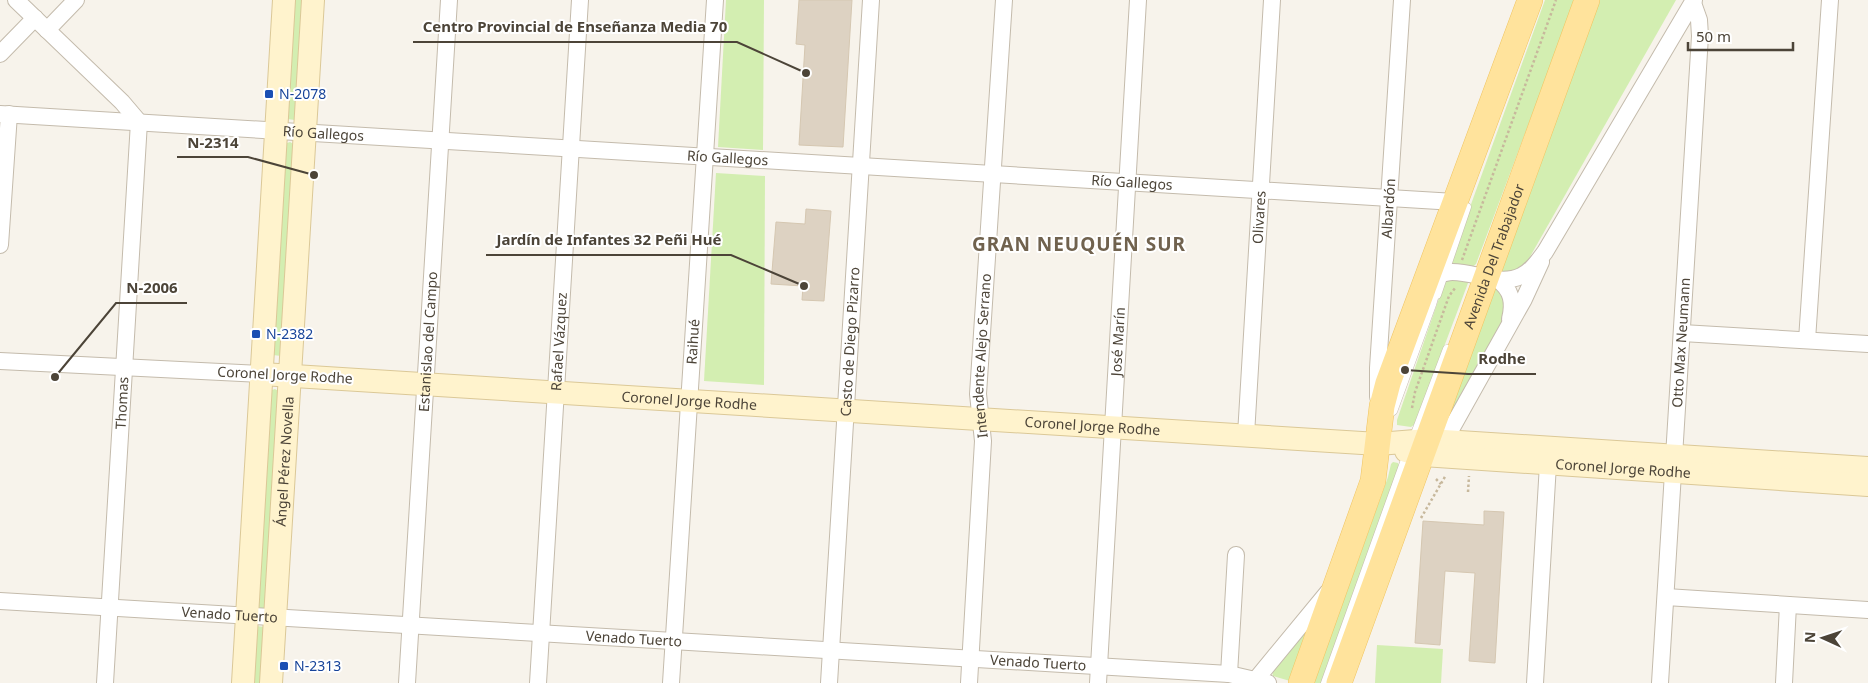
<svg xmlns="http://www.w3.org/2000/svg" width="1868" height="683" font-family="'Noto Sans',sans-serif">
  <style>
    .green { fill: #d3eeb1 }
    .building { fill: #ddd2c2; stroke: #d5c7b1 }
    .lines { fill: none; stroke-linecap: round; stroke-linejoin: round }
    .service-casing { stroke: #c4bbac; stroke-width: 9 }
    .pedestrian-casing { stroke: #c4bbac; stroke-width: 12 }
    .minor-casing { stroke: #c4bbac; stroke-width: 18 }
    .secondary-casing { stroke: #dbc897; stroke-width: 24 }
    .primary-casing { stroke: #f0c460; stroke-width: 26 }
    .path { stroke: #c7b89c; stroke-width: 2.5; stroke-dasharray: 2.5 2.5; stroke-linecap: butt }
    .service { stroke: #fff; stroke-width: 8 }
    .pedestrian { stroke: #fff; stroke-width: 11 }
    .minor { stroke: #fff; stroke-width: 16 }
    .secondary { stroke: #fff3cd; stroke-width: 22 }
    .primary { stroke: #ffe39c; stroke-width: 25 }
    .transit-dot { fill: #1a4fb4; stroke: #fff; stroke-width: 2 }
    .labels { text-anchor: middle; stroke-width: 4; stroke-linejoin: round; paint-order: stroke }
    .transit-label { font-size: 14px; fill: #164399; stroke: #fff; text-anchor: start }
    .street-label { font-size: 14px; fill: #4c4438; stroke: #fff }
    .district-label { font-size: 19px; font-weight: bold; letter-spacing: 1px; fill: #70624e; stroke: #fff }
    .leader { fill: none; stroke: #4c4438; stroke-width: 2 }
    .callout-dot { fill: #4c4438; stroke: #fff; stroke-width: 2 }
    .callout-label { font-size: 15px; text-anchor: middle; font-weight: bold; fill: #4c4438; stroke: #fff; stroke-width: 4; stroke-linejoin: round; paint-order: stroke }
  </style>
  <rect width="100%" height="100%" fill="#f7f3eb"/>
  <g class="green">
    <path d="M289,0H307L295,120L287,119Z"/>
    <path d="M726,0H764L763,150L718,147Z"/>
    <path d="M1545,0H1575L1476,264L1471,268L1453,265L1451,262L1453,254Z"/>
    <path d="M1594,0H1676L1527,262L1524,266L1507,276L1494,268Z"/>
    <path d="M290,142L295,145L281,356L273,355L284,144Z"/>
    <path d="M716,173L765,176L764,385L704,381Z"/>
    <path d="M1446,278L1468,280V283L1415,424L1411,427L1397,425V420Z"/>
    <path d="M1491,285L1504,291V317L1451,417L1443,411Z"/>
    <path d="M275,389L280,392L268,608L260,610L253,602L272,390Z"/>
    <path d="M1393,462L1398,463L1399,468L1322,683H1314L1388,477L1391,464Z"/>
    <path d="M1319,615L1290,681L1273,676L1272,671Z"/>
    <path d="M256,626L265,627L266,683H248Z"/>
    <path d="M1377,645L1443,649L1441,683H1375Z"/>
  </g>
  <g class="building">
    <path d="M799,0H852L843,147L799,145L805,45L796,44Z"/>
    <path d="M806,209L831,211L824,301L802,300L803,286L771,284L776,222L805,224Z"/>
    <path d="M1484,511L1504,512L1495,663L1469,661L1475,573L1445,571L1440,645L1415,643L1423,521L1484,525Z"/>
  </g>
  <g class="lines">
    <g class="service-casing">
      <g id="service">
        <path d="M1437,295L1467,207"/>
        <path d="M1413,439L1447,349"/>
        <path d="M1325,683L1407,454"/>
      </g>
    </g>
    <g class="pedestrian-casing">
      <path id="pedestrian" d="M1434,281V293L1431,303L1392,410L1389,412L1387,408Z"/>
    </g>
    <g class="minor-casing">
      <g id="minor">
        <path d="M16,0L122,102L139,122L105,683"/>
        <path d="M47,30L76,0"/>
        <path d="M0,54L35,18"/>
        <path id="s1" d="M0,114L1455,202"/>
        <path d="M0,245L9,114"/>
        <path d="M1498,280C1512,290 1514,303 1510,319"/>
        <path d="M1425,286C1450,253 1490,291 1521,276C1532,271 1538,261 1545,252L1694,0"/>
        <path d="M1682,333L1868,344"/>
        <path d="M1807,340L1830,0"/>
        <path d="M0,361L262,374"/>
        <path id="s2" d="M1378,397V368L1402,0"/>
        <path id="s3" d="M1246,435L1272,0"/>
        <path d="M1440,449L1524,299L1541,262"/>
        <path d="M1666,597L1868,610"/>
        <path id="s4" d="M0,601L1229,674L1268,683"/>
        <path d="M1229,674L1236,555"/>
        <path id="s5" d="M407,683L449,0"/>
        <path id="s6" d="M538,683L580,0"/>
        <path id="s7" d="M671,683L715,0"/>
        <path id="s8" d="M829,683L871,0"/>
        <path id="s9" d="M969,683L983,441L978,394L1004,0"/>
        <path id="s10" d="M1098,683L1138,0"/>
        <path d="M1253,683L1328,592"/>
        <path d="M1535,683L1548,464"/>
        <path id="s11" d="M1660,683L1700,36L1699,20L1693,3"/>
        <path d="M1784,683L1788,605"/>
      </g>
    </g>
    <g class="secondary-casing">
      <g id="secondary">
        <path id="s12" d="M262,374L1378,444L1428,440L1868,468"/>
        <path id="s13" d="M1406,451L1423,455L1868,485"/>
        <path d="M243,683L284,0"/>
        <path id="s14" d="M271,683L313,0"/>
      </g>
    </g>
    <g class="primary-casing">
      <g id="primary">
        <path d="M1301,683L1373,481L1382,406L1388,383L1530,0"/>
        <path id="s15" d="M1339,683L1587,0"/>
      </g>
    </g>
    <g class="path">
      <path d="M1462,260L1556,0"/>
      <path d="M1412,408L1415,392L1449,296L1456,287"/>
      <path d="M1436,479L1441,484"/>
      <path d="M1468,492L1469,476"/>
      <path d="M1421,518L1446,475"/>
    </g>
    <use href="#service" class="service"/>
    <use href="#pedestrian" class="pedestrian"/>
    <use href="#minor" class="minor"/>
    <use href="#secondary" class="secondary"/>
    <use href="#primary" class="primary"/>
  </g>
  <g class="transit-dot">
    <rect x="264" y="89" width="10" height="10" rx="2.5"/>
    <rect x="251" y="329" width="10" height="10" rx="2.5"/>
    <rect x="279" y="661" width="10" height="10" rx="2.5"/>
  </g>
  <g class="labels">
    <g class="transit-label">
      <text x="279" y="99">N-2078</text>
      <text x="266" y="339">N-2382</text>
      <text x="294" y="671">N-2313</text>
    </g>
    <g class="street-label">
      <text dy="5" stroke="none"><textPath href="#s1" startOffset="324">Río Gallegos</textPath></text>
      <text dy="5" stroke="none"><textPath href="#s1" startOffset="729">Río Gallegos</textPath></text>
      <text dy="5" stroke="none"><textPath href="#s1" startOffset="1134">Río Gallegos</textPath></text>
      <text dy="5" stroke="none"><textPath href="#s2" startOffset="189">Albardón</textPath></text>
      <text dy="5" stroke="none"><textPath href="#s3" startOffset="218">Olivares</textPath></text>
      <text dy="5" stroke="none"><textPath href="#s15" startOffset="454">Avenida Del Trabajador</textPath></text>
      <text dy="5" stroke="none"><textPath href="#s5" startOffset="342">Estanislao del Campo</textPath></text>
      <text dy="5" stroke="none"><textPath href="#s8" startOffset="342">Casto de Diego Pizarro</textPath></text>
      <text dy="5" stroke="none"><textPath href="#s10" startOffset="342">José Marín</textPath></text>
      <text dy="5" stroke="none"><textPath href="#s6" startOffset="342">Rafael Vázquez</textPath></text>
      <text dy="5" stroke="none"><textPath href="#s7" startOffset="342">Raihué</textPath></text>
      <text dy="5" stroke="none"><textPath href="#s11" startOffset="341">Otto Max Neumann</textPath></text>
      <text dy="5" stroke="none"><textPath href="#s9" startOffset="328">Intendente Alejo Serrano</textPath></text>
      <text transform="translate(285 375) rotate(3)" y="5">Coronel Jorge Rodhe</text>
      <text dy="5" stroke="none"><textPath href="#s12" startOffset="428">Coronel Jorge Rodhe</textPath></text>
      <text transform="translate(122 403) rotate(-87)" y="5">Thomas</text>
      <text dy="5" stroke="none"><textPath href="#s12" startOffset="832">Coronel Jorge Rodhe</textPath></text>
      <text dy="5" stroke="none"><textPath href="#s14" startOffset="222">Ángel Pérez Novella</textPath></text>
      <text dy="5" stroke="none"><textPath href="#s13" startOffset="218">Coronel Jorge Rodhe</textPath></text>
      <text dy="5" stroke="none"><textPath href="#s4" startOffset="230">Venado Tuerto</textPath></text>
      <text dy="5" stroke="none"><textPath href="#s4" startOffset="635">Venado Tuerto</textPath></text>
      <text dy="5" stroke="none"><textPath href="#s4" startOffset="1040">Venado Tuerto</textPath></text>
    </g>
    <g class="district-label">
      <text x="1079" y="251">GRAN NEUQUÉN SUR</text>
    </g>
  </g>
  <path class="leader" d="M806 73L737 42H413M314 175L248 157H177M804 286L731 255H486M55 377L116 303H187M1405 370L1468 374H1536"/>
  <g class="callout-dot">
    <circle cx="806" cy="73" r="5"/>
    <circle cx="314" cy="175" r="5"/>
    <circle cx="804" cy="286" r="5"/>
    <circle cx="55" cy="377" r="5"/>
    <circle cx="1405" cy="370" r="5"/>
  </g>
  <g class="callout-label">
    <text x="575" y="32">Centro Provincial de Enseñanza Media 70</text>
    <text x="213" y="148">N-2314</text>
    <text x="609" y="245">Jardín de Infantes 32 Peñi Hué</text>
    <text x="152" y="293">N-2006</text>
    <text x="1502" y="364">Rodhe</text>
  </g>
  <g transform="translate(1823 638) rotate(273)" stroke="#ffffff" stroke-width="4" paint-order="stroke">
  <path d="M0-4L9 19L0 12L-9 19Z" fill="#4c4438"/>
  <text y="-8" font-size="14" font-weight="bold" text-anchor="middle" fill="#4c4438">N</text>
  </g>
  <path d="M1688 42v8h105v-8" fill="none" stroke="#4c4438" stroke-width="2.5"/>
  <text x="1696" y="42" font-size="15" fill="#4c4438" stroke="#ffffff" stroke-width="4" paint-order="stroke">50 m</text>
</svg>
